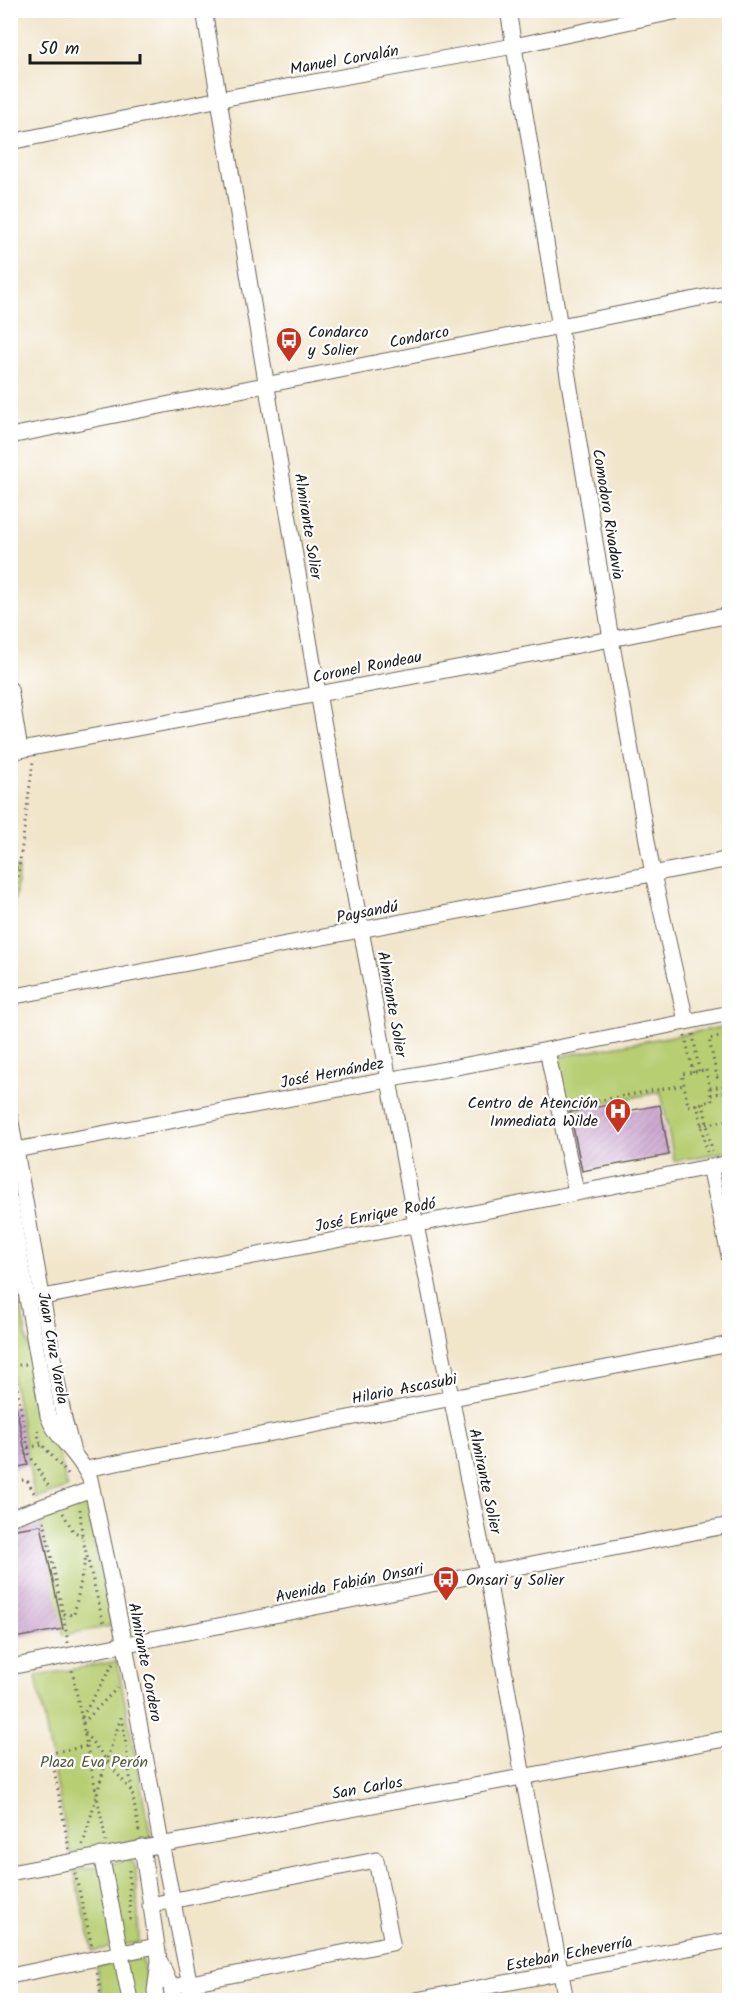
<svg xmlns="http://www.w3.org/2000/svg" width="740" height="2011" font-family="Kalam,sans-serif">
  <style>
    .green { fill: #b7ce72; stroke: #6a7547; stroke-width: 1.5 }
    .building { fill: url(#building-hatch) }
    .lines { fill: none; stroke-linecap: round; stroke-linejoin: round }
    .minor-casing { stroke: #676259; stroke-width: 17 }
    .path { stroke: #676259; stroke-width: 3; stroke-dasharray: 1.5 4.5; stroke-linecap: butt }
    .minor { stroke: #fff; stroke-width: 15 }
    .labels { text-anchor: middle; stroke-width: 4.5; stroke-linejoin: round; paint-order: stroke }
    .street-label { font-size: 16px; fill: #1c1c1c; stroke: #fff }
    .poi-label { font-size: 16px; fill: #1c1c1c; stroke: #fff; text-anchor: start }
    .park-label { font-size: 16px; fill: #525a3a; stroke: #fff }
  </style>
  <defs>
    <pattern id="building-hatch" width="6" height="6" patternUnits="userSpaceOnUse" patternTransform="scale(1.5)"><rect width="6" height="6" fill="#c9a1cd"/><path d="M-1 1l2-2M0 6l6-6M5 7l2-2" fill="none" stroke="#ac8aaf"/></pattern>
  </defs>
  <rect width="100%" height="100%" fill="#fff"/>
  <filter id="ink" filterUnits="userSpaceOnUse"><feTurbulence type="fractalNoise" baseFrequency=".0167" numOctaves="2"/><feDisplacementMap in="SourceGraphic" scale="12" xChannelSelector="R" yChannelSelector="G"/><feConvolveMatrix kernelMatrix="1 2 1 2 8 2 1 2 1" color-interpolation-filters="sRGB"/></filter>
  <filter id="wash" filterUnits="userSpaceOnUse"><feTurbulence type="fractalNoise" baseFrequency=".008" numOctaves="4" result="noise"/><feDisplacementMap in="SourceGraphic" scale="24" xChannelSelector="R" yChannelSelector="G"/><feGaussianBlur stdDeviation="1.35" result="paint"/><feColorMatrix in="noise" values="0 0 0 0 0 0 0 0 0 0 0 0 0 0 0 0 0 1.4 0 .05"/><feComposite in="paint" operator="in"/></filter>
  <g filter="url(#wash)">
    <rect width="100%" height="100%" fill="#f1e5ca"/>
    <g class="green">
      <path d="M19,867L15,899L11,905V868Z"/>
      <path d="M729,1026V1151L674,1161L661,1092L567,1110L556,1057Z"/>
      <path d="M10,1256L46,1433L59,1452L67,1488L35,1499L11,1369Z"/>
      <path d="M86,1498L112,1626L63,1635L39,1514Z"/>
      <path d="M117,1661L151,1838L70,1853L36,1676Z"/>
      <path d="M127,1860L133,1862L136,1869L139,1942L93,1951L74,1871Z"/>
      <path d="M142,1958L150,2000H102L96,1966Z"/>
    </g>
    <g id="blocks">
      <g class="building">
        <path d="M625,1102L627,1111L660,1105L669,1155L582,1171L570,1112Z"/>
        <path d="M10,1406H16L28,1465L10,1469Z"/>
        <path d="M41,1525L63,1629L15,1638L10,1616V1611L15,1610L10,1588V1530Z"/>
      </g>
    </g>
  </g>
  <g filter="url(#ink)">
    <use href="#blocks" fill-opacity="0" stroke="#676259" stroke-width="1.5"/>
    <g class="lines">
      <g class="minor-casing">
        <g id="minor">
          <path d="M204,10L318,693L361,930L416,1225L487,1573L523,1777L566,2000"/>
          <path d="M508,10L611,639L653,874L686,1021"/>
          <path d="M10,142L220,99L514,46L683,10"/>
          <path d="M10,436L730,292"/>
          <path d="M10,689L20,750"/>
          <path d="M10,752L611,639L730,615"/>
          <path d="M10,997L730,859"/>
          <path d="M547,1050L576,1192"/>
          <path d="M10,1117L64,1419L72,1448"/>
          <path d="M10,1151L547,1050L730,1013"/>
          <path d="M710,1166L730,1260"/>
          <path d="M10,1201L48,1416C57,1440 80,1455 90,1479L125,1645L161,1843L193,2000"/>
          <path d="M28,1300L730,1163"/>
          <path d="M86,1469L730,1344"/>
          <path d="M10,1518L92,1489"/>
          <path d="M10,1667L730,1525"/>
          <path d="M142,1847L159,1959L171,1987L173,2000"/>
          <path d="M101,1855L130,2000"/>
          <path d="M10,1873L730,1738"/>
          <path d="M150,1905L376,1860L392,1943L171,1987"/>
          <path d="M10,1976L156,1946"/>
          <path d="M157,2000L155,1991L159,1962"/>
          <path d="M416,2000L730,1940"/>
        </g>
      </g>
      <g class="path">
        <path d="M10,868L19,867"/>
        <path d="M10,905L15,899L33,762"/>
        <path d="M693,1034L699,1071"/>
        <path d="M730,1035L709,1039L717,1077L730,1074"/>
        <path d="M685,1036L693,1072"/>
        <path d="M706,1070L712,1101L688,1106L682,1074Z"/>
        <path d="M710,1088L730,1085"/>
        <path d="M711,1095L730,1091"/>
        <path d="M703,1103L712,1151"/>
        <path d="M697,1104L707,1152"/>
        <path d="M574,1105L684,1085"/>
        <path d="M701,1125L730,1120"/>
        <path d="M26,1364L13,1366L28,1447L29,1454L50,1489"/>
        <path d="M38,1430L39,1441L71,1478"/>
        <path d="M28,1447L44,1445"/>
        <path d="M10,1481L27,1480L35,1495"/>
        <path d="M80,1509L82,1536L104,1625"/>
        <path d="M63,1513L73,1531L82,1536"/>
        <path d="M44,1521L63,1614"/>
        <path d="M68,1643L63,1614L74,1615L86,1556"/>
        <path d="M82,1717L113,1664"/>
        <path d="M83,1723L117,1688"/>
        <path d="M123,1723L132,1792L139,1830L137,1834"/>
        <path d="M85,1733L131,1791"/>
        <path d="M87,1746L106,1842"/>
        <path d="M83,1845L106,1761L122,1715"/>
        <path d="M69,1849L51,1753L87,1746L72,1670"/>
        <path d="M129,1870L130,1920"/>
        <path d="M75,1873L92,1946"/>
        <path d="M97,1973L102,2000"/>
      </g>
      <use href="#minor" class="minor"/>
    </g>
  </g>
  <defs>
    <g id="bus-pin" transform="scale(1.35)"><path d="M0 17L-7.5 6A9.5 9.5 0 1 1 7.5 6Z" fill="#c8321e" stroke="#fff"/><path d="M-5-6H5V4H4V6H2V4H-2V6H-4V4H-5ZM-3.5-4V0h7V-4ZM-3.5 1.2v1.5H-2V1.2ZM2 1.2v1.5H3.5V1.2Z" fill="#fff"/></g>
    <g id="hospital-pin" transform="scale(1.35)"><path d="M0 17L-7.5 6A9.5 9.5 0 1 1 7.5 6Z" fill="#c8321e" stroke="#fff"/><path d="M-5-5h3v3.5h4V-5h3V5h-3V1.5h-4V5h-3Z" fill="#fff"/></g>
  </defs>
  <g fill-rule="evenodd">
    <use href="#bus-pin" x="289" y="340"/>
    <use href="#hospital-pin" x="618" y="1111"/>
    <use href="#bus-pin" x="446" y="1579"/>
  </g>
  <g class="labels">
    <g class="street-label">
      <text transform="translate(344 59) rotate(-10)" y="6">Manuel Corvalán</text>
      <text transform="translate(419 336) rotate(-11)" y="6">Condarco</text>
      <text transform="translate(609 514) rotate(81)" y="6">Comodoro Rivadavia</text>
      <text transform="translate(309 526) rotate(81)" y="6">Almirante Solier</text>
      <text transform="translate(367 666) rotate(-11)" y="6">Coronel Rondeau</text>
      <text transform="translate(367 911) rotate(-11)" y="6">Paysandú</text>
      <text transform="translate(393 1004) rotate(80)" y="6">Almirante Solier</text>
      <text transform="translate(332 1072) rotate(-11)" y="6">José Hernández</text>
      <text transform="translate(375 1214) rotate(-11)" y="6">José Enrique Rodó</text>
      <text transform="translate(54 1348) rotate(80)" y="6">Juan Cruz Varela</text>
      <text transform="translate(404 1388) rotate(-11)" y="6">Hilario Ascasubi</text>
      <text transform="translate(486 1481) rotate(78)" y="6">Almirante Solier</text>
      <text transform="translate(349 1582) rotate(-11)" y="6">Avenida Fabián Onsari</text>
      <text transform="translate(146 1662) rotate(79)" y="6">Almirante Cordero</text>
      <text transform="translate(367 1787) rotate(-10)" y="6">San Carlos</text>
      <text transform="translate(569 1953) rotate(-11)" y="6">Esteban Echeverría</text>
    </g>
    <g class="poi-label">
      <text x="308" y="337">Condarco<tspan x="308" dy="18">y Solier</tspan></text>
      <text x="598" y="1108" text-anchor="end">Centro de Atención<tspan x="598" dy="18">Inmediata Wilde</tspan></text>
      <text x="466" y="1585">Onsari y Solier</text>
    </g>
    <g class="park-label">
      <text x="94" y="1767">Plaza Eva Perón</text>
    </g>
  </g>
  <rect width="740" height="2011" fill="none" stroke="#fff" stroke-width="36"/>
  <path d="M30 54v9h110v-9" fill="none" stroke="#1c1c1c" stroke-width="3"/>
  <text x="39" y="54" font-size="18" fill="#1c1c1c" stroke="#ffffff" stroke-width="4.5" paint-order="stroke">50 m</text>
</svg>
